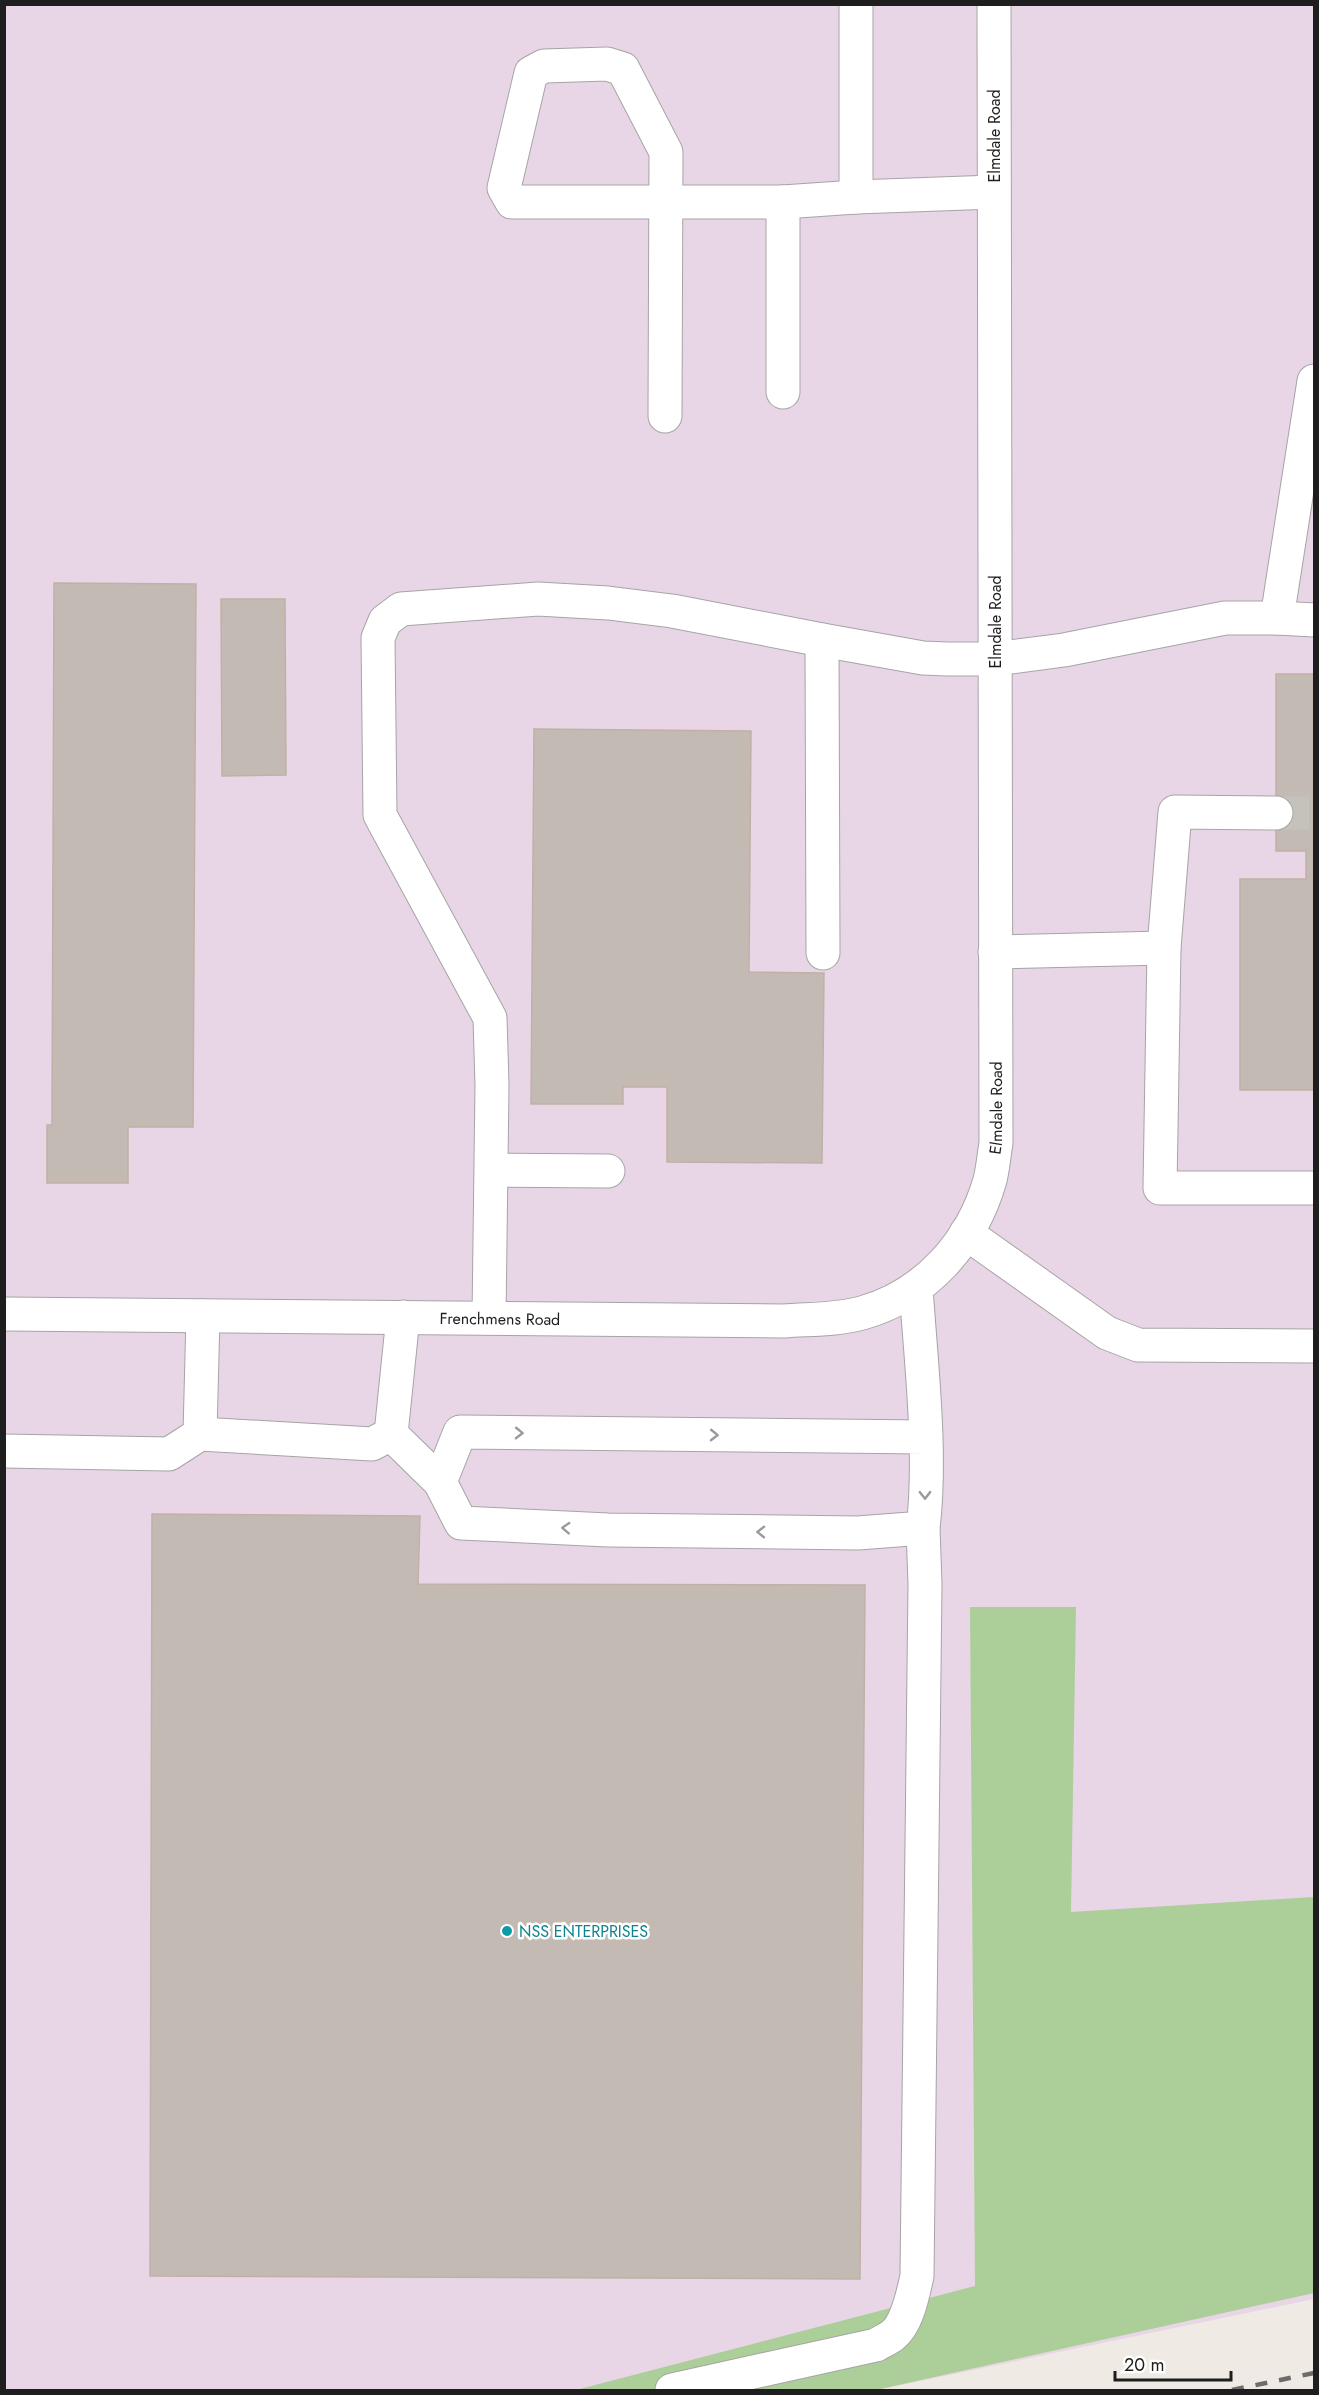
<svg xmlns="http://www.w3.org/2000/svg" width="1319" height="2395" font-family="Jost,sans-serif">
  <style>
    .industrial { fill: #e8d6e6 }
    .forest { fill: #acce99 }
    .building { fill: #c4bab4; stroke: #c1b0a7; stroke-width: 1.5 }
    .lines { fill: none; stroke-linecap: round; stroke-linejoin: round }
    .minor-tunnel { stroke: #c5c2bc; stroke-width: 33; stroke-dasharray: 33 16; stroke-linecap: butt }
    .minor-casing { stroke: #a5a5a5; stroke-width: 35 }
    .minor { stroke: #fff; stroke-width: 33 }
    .rail { stroke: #6c6c6c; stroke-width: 4.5; stroke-dasharray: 12 12; stroke-linecap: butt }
    .oneway { stroke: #9a9a9a }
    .culture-dot { fill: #0f9aa8; stroke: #fff; stroke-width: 2 }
    .labels { text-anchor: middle; stroke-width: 5; stroke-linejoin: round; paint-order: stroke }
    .street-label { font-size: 16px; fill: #1e1e1e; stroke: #fff }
    .culture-label { font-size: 16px; fill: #0d838f; stroke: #fff; text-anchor: start }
  </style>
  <rect width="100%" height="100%" fill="#efebe4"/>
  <path class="industrial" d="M5,5H1314V2299L877,2390H5Z"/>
  <path class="forest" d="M970,1607H1076L1071,1912L1314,1897V2293L876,2390H576L975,2286Z"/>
  <g class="building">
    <path d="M54,583L196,584L193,1127H128V1183H47V1125H52Z"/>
    <path d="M221,599H285L286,775L222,776Z"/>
    <path d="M1276,674H1314V1090H1240V879H1306V851H1276Z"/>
    <path d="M534,729L751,731L749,972L824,973L822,1163L667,1162V1087H623V1104H531Z"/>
    <path d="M152,1514L420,1516L418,1584L865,1585L860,2279L150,2276Z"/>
  </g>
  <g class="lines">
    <path class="minor-tunnel" d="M1276,813H1314"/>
    <g class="minor-casing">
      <g id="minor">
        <path d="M856,4V197"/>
        <path d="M783,392V202L856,197L994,192"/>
        <path d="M665,416L666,152L623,69L607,64L544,66L531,73L504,188L512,202H783"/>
        <path d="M1277,618L1314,620"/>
        <path d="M822,640L823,953"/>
        <path d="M1164,948L1175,812L1276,813"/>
        <path d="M995,952L1164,948L1160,1188H1314"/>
        <path d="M492,1170L608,1171"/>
        <path d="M966,1233L1107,1333L1138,1345L1314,1346"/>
        <path d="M916,1288C921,1363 932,1454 923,1528L858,1533L608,1530L461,1523L440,1482L460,1432L925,1437"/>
        <path id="s1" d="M4,1314L784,1321C810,1319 837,1320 862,1313C926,1295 972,1243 990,1180C993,1168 994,1155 996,1143L994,4"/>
        <path d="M489,1318L492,1085L490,1018L380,815L378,638L385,621L401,609L538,599L608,603L672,611L822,640L923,658L947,659H995L1064,650L1225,618H1277L1314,381"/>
        <path d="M200,1434L372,1444L391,1434L403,1317"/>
        <path d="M391,1434L440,1482"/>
        <path d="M4,1451L169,1454L200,1434L203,1316"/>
        <path d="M672,2390L876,2345C881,2342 888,2339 893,2335C908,2323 913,2293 917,2276L925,1584L923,1528"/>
      </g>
    </g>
    <use href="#minor" class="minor"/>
    <path class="rail" d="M1232,2390L1314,2373"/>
  </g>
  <defs><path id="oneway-chevron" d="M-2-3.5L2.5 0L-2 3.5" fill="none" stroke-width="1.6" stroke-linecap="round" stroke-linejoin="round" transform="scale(1.5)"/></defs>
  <g class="oneway">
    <use href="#oneway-chevron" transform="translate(519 1433) rotate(1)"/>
    <use href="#oneway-chevron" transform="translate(714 1435) rotate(1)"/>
    <use href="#oneway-chevron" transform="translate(925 1495) rotate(89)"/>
    <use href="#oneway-chevron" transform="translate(566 1528) rotate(-177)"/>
    <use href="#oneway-chevron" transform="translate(761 1532) rotate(-179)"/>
  </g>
  <circle class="culture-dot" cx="507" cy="1931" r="6"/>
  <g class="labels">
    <g class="street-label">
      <text transform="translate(994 136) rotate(-90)" y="6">Elmdale Road</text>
      <text transform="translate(995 622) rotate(-90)" y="6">Elmdale Road</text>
      <text dy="6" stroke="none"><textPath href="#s1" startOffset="1124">Elmdale Road</textPath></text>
      <text dy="6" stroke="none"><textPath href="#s1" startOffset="496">Frenchmens Road</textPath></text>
    </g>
    <g class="culture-label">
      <text x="519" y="1937">NSS ENTERPRISES</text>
    </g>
  </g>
  <rect width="1319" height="2395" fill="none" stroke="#1e1e1e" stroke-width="12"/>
  <path d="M1115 2371v9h116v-9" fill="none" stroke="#1e1e1e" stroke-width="3"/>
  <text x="1124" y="2371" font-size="18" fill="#1e1e1e" stroke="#ffffff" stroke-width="4.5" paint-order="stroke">20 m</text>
</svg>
